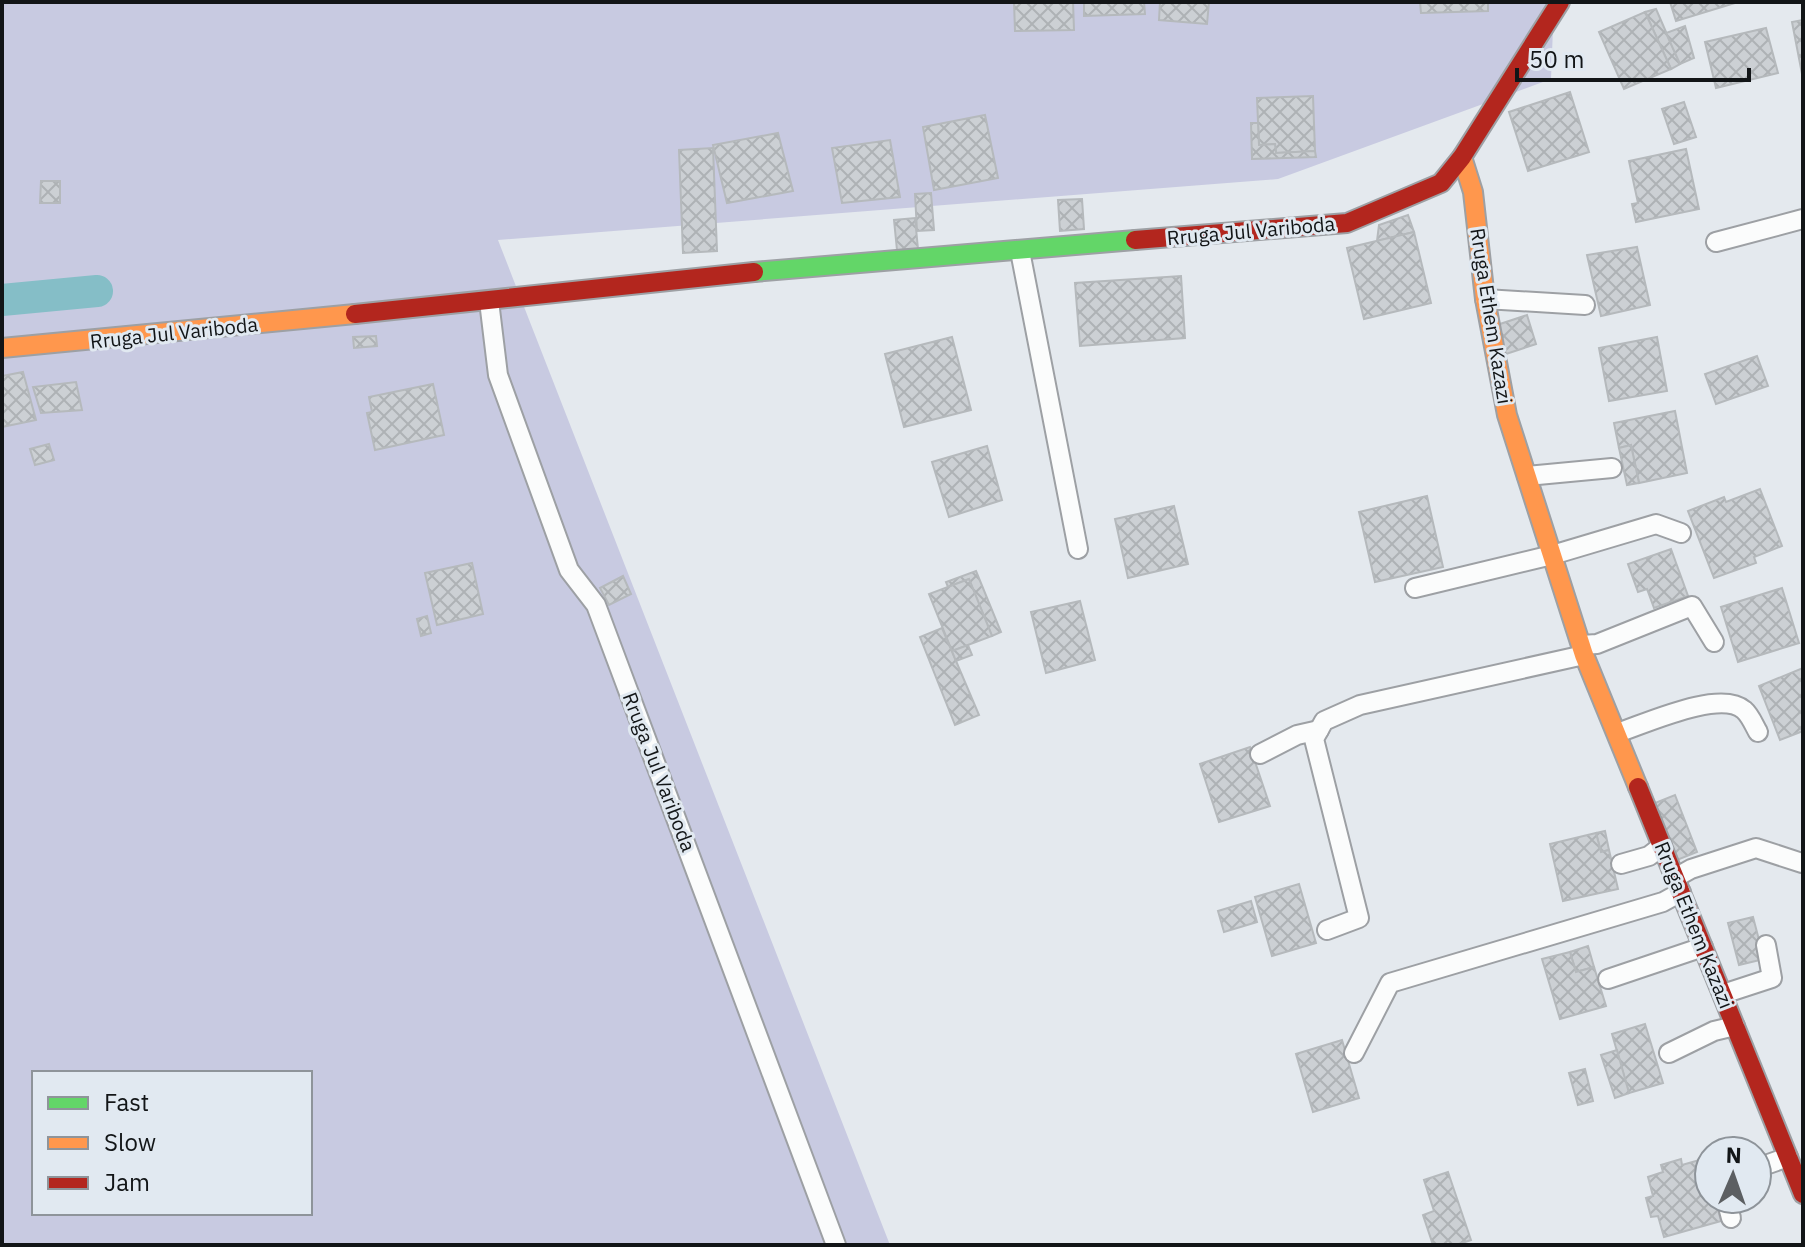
<svg xmlns="http://www.w3.org/2000/svg" width="1805" height="1247" font-family="'IBM Plex Sans',sans-serif">
  <style>
    .green { fill: #c8cae1; fill-rule: evenodd }
    .lines { fill: none; stroke-linecap: round; stroke-linejoin: round }
    .canal { stroke: #85bec7; stroke-width: 32 }
    .building { fill: url(#building-cross-hatch); stroke: #b5b9bc; stroke-width: 2 }
    .lane-casing { stroke: #9da0a4; stroke-width: 22 }
    .fast-casing { stroke: #9da0a4; stroke-width: 22 }
    .slow-casing { stroke: #9da0a4; stroke-width: 22 }
    .jam-casing { stroke: #9da0a4; stroke-width: 22 }
    .lane { stroke: #fbfcfc; stroke-width: 18 }
    .fast { stroke: #63d668; stroke-width: 18 }
    .slow { stroke: #ff974d; stroke-width: 18 }
    .jam { stroke: #b3261e; stroke-width: 18 }
    .labels { text-anchor: middle; stroke-width: 6; stroke-linejoin: round; paint-order: stroke }
    .street-label { font-size: 20px; fill: #121517; stroke: #e1e9f1 }
  </style>
  <defs>
    <pattern id="building-cross-hatch" width="8" height="8" patternUnits="userSpaceOnUse" patternTransform="scale(2)"><rect width="8" height="8" fill="#ccd0d4"/><path d="M0 0l8 8M0 8l8-8" fill="none" stroke="#aeb2b5"/></pattern>
  </defs>
  <rect width="100%" height="100%" fill="#e4e9ee"/>
  <path class="green" d="M2,2H1554L1551,79L1278,179L498,240L890,1245H2ZM34,1073H310V1213H34Z"/>
  <g class="lines">
    <path class="canal" d="M2,300L97,291"/>
  </g>
  <g class="building">
    <path d="M1014,2H1073L1074,30L1015,31Z"/>
    <path d="M1084,2H1144L1145,14L1084,16Z"/>
    <path d="M1160,2H1209L1207,24L1159,20Z"/>
    <path d="M1420,2H1488V11L1421,13Z"/>
    <path d="M1670,2H1735V3L1676,21Z"/>
    <path d="M1656,9L1680,64L1671,69L1645,12Z"/>
    <path d="M1645,12L1671,69L1624,89L1599,32Z"/>
    <path d="M1803,20V74H1802L1792,22Z"/>
    <path d="M1685,26L1694,58L1680,64L1666,33Z"/>
    <path d="M1766,28L1778,73L1716,88L1705,42Z"/>
    <path d="M1570,92L1589,152L1528,171L1509,112Z"/>
    <path d="M1313,96L1315,151L1276,153L1275,144L1259,145L1257,98Z"/>
    <path d="M1684,102L1696,137L1674,144L1662,109Z"/>
    <path d="M985,115L998,178L934,190L923,127Z"/>
    <path d="M1251,123H1258L1259,145L1275,144L1276,153L1315,151L1316,157L1252,159Z"/>
    <path d="M778,133L793,191L727,203L713,145Z"/>
    <path d="M890,140L900,197L842,203L832,148Z"/>
    <path d="M713,148L717,251L683,253L679,150Z"/>
    <path d="M1686,149L1699,209L1636,222L1632,204L1638,203L1629,161Z"/>
    <path d="M41,181H60V203H40Z"/>
    <path d="M931,193L934,230L917,231L915,194Z"/>
    <path d="M1082,199L1084,229L1060,231L1058,200Z"/>
    <path d="M1408,215L1414,232L1377,241L1379,225Z"/>
    <path d="M915,218L918,249L897,250L894,220Z"/>
    <path d="M1414,232L1431,303L1364,319L1347,248Z"/>
    <path d="M1637,247L1650,305L1601,316L1587,255Z"/>
    <path d="M1181,276L1185,338L1080,346L1075,283Z"/>
    <path d="M1527,315L1536,344L1503,355L1494,326Z"/>
    <path d="M376,336L377,346L354,348L353,337Z"/>
    <path d="M952,337L971,410L904,427L885,354Z"/>
    <path d="M1657,337L1667,391L1609,401L1599,348Z"/>
    <path d="M1757,356L1768,386L1716,404L1705,374Z"/>
    <path d="M23,372L36,420L2,427V376Z"/>
    <path d="M76,382L82,410L41,413L33,387Z"/>
    <path d="M433,384L444,435L375,450L367,413L372,412L369,397Z"/>
    <path d="M1675,411L1687,473L1639,483L1631,445L1619,448L1614,423Z"/>
    <path d="M49,444L54,460L35,465L30,449Z"/>
    <path d="M1631,445L1639,483L1627,485L1619,448Z"/>
    <path d="M987,446L1002,500L949,517L932,462Z"/>
    <path d="M1760,489L1782,546L1754,557L1756,563L1714,578L1688,511L1724,497L1726,502Z"/>
    <path d="M1427,496L1443,567L1375,582L1359,512Z"/>
    <path d="M1174,506L1188,564L1128,578L1115,519Z"/>
    <path d="M1671,549L1688,596L1654,608L1647,589L1638,592L1628,564Z"/>
    <path d="M472,563L483,614L437,625L425,573Z"/>
    <path d="M976,571L1001,632L992,636L969,579L948,587L946,582Z"/>
    <path d="M623,576L631,594L609,605L600,588Z"/>
    <path d="M969,579L992,636L952,651L929,594Z"/>
    <path d="M1782,588L1799,643L1738,662L1721,607Z"/>
    <path d="M1080,601L1095,660L1046,673L1031,612Z"/>
    <path d="M427,616L431,633L421,636L417,619Z"/>
    <path d="M942,628L979,715L955,725L920,637Z"/>
    <path d="M968,645L972,655L956,661L952,651Z"/>
    <path d="M1803,668V731L1780,740L1759,686Z"/>
    <path d="M1250,747L1270,806L1219,822L1200,764Z"/>
    <path d="M1675,795L1697,852L1677,860L1655,803Z"/>
    <path d="M1605,831L1609,850L1601,852L1596,833Z"/>
    <path d="M1596,833L1601,852L1609,850L1618,889L1563,901L1550,844Z"/>
    <path d="M1299,884L1316,943L1272,956L1255,897Z"/>
    <path d="M1251,901L1257,922L1224,932L1218,911Z"/>
    <path d="M1753,917L1764,959L1739,965L1728,923Z"/>
    <path d="M1588,946L1594,967L1576,972L1570,952Z"/>
    <path d="M1570,952L1576,972L1594,967L1606,1006L1560,1019L1542,959Z"/>
    <path d="M1645,1024L1663,1083L1629,1093L1612,1034Z"/>
    <path d="M1342,1040L1359,1098L1313,1112L1296,1054Z"/>
    <path d="M1617,1050L1629,1093L1615,1098L1601,1055Z"/>
    <path d="M1585,1069L1593,1101L1578,1105L1569,1073Z"/>
    <path d="M1681,1159L1682,1165L1703,1159L1709,1180V1199H1715L1721,1221L1664,1237L1658,1216L1651,1217L1646,1198L1653,1196L1648,1177L1663,1172L1661,1165Z"/>
    <path d="M1448,1172L1471,1240L1456,1245H1433L1423,1215L1434,1211L1424,1180Z"/>
  </g>
  <g class="lines">
    <g class="lane-casing">
      <g id="lane">
        <path d="M1716,242L1803,219"/>
        <path d="M1020,251L1078,549"/>
        <path d="M1485,299L1585,305"/>
        <path d="M489,301L498,375L569,570L596,605L836,1245"/>
        <path d="M1527,476L1612,468"/>
        <path d="M1415,588L1552,555L1656,524L1681,533"/>
        <path d="M1581,645L1597,644L1692,606L1714,642"/>
        <path d="M1617,733C1645,724 1720,689 1744,710C1750,715 1754,725 1758,732"/>
        <path d="M1260,754L1297,735L1319,730"/>
        <path d="M1621,864L1649,856L1662,846"/>
        <path d="M1675,878L1691,869L1756,848L1802,863"/>
        <path d="M1327,930L1359,918L1314,739L1324,721L1360,705L1584,655"/>
        <path d="M1608,979L1703,947"/>
        <path d="M1723,994L1772,978L1766,945"/>
        <path d="M1354,1053L1390,983L1663,902L1681,892"/>
        <path d="M1669,1053L1714,1031L1735,1026"/>
        <path d="M1757,1168L1788,1157"/>
        <path d="M1726,1199L1731,1218"/>
      </g>
    </g>
    <g class="fast-casing">
      <path id="fast" d="M754,272L1135,240"/>
    </g>
    <g class="slow-casing">
      <g id="slow">
        <path d="M1462,157L1473,192L1485,299L1507,415L1584,655L1638,787"/>
        <path d="M2,348L355,314"/>
      </g>
    </g>
    <g class="jam-casing">
      <g id="jam">
        <path d="M1135,240L1347,223L1441,183L1462,157L1560,2"/>
        <path d="M355,314L754,272"/>
        <path d="M1638,787L1803,1194"/>
      </g>
    </g>
    <use href="#lane" class="lane"/>
    <use href="#fast" class="fast"/>
    <use href="#slow" class="slow"/>
    <use href="#jam" class="jam"/>
  </g>
  <g class="labels">
    <g class="street-label">
      <text transform="translate(1251 231) rotate(-5)" y="7">Rruga Jul Variboda</text>
      <text transform="translate(1491 316) rotate(81)" y="7">Rruga Ethem Kazazi</text>
      <text transform="translate(174 333) rotate(-6)" y="7">Rruga Jul Variboda</text>
      <text transform="translate(659 772) rotate(69)" y="7">Rruga Jul Variboda</text>
      <text transform="translate(1694 925) rotate(68)" y="7">Rruga Ethem Kazazi</text>
    </g>
  </g>
  <rect width="1805" height="1247" fill="none" stroke="#121517" stroke-width="8"/>
  <rect x="32" y="1071" width="280" height="144" fill="#e1e9f1" stroke="#8e949a" stroke-width="2"/>
  <rect x="48" y="1097" width="40" height="12" fill="#63d668" stroke="#8e949a" stroke-width="2"/>
  <text x="104" y="1111" font-size="24" fill="#121517">Fast</text>
  <rect x="48" y="1137" width="40" height="12" fill="#ff974d" stroke="#8e949a" stroke-width="2"/>
  <text x="104" y="1151" font-size="24" fill="#121517">Slow</text>
  <rect x="48" y="1177" width="40" height="12" fill="#b3261e" stroke="#8e949a" stroke-width="2"/>
  <text x="104" y="1191" font-size="24" fill="#121517">Jam</text>
  <g transform="translate(1733 1175) rotate(2)"><circle r="38" fill="#e1e9f1" stroke="#8e949a" stroke-width="2"/>
  <path d="M0-6L14 30L0 20L-14 30Z" fill="#5c5f62"/>
  <text y="-12" font-size="22" font-weight="bold" text-anchor="middle" fill="#121517">N</text>
  </g>
  <path d="M1517 68v12h232v-12" fill="none" stroke="#121517" stroke-width="4"/>
  <text x="1529" y="68" font-size="24" fill="#121517" stroke="#e1e9f1" stroke-width="6" paint-order="stroke">50 m</text>
</svg>
